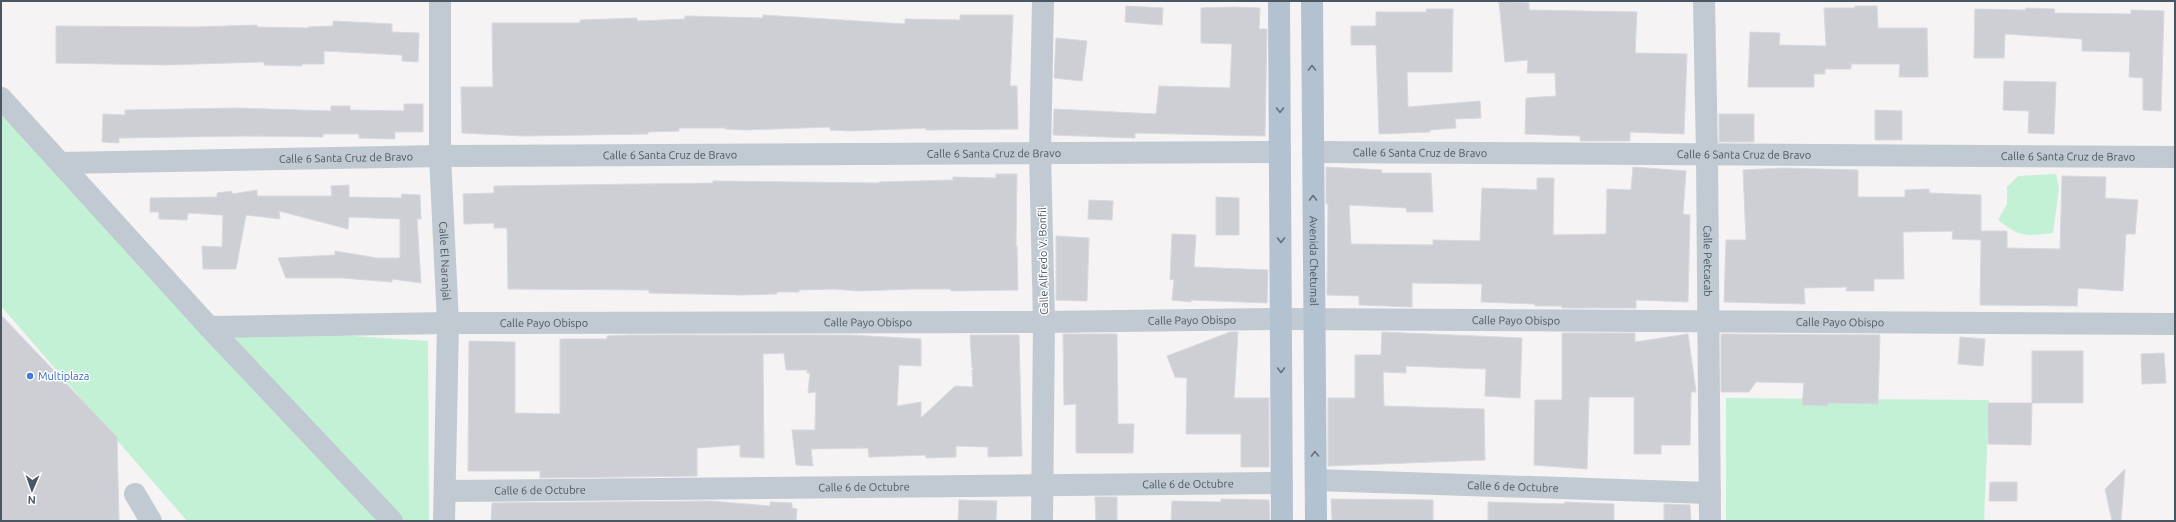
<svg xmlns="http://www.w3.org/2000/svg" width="2176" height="522" font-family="Ubuntu,sans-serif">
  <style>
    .green { fill: #c3f1d5 }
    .building { fill: #cdcfd5; stroke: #d7d9de }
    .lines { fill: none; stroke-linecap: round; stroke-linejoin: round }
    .minor { stroke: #c1cad2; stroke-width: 22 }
    .major { stroke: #b3c2d1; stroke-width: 22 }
    .oneway { stroke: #64717d }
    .shop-dot { fill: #3f7fe0; stroke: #fff; stroke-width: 1.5 }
    .labels { text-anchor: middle; stroke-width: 3; stroke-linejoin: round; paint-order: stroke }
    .street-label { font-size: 11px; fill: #4a5661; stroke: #fff }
    .shop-label { font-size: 11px; fill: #366cbe; stroke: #fff; text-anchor: start }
  </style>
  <rect width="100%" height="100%" fill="#f5f3f3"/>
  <g class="green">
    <path d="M1,85L217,327L428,341L429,521H187L1,306Z"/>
    <path d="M2056,174L2059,188L2053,233C2025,236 2021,238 1998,220L2007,204V187L2018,176Z"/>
    <path d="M1726,398L1989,400L1984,521H1726Z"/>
  </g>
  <g class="building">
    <path d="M1499,1L1529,3V10L1637,12L1635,53L1687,54L1684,134L1630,132V141H1580V136L1525,134L1526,98L1556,96L1555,73H1527L1528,60L1505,62Z"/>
    <path d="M1126,6L1163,8L1162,25L1125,22Z"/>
    <path d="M1855,6H1877L1878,28H1927L1928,77H1899L1900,64H1851V69H1825V74H1814V87H1748L1750,32L1780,33L1779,45L1826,46L1824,8H1855Z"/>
    <path d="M1234,7L1260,8L1259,29H1267L1265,136L1135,133V138L1053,135L1054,109L1156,114L1159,86L1230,88L1232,44L1201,43V8Z"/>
    <path d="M2026,8L2055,9L2054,13L2131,14V10L2164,11L2161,111L2143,110V78L2129,77L2130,52L2082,51V39L2005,34L2004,58H1974L1975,9L2025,10Z"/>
    <path d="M1426,9H1453L1452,72H1407L1408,107L1480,101L1481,118L1455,119L1456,128L1430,130V132L1379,134L1376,45H1351V26H1376V12H1426Z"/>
    <path d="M763,15L905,24V19L960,20V15H1013L1010,86H1017L1018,129L926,130V128L851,131L830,130V127L746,130L725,129V128H679V131L648,132V134L523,136L462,133L461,87H493L492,23H580V20L637,18V21L685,19V16L763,18Z"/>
    <path d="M333,21L392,24V32L419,33L418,62L402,61V55L324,51V64H302V66L264,65V62L164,65L56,63V26L194,27L257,25V27L308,28V27L333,26Z"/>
    <path d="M1056,38L1087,41L1082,81L1054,78Z"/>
    <path d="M2004,81L2056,82L2054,134L2028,133L2029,111L2003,110Z"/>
    <path d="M404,104H423V132H395V139L359,138V134H323V137L246,136L119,138V143L102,142L103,114L125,115V110L236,108L331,111V106H350V110L404,111Z"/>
    <path d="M1875,110L1902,111V140H1875Z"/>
    <rect x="1719" y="114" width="35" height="28"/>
    <path d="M1326,167L1382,170L1381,173H1431L1433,212H1407L1406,208L1349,205L1351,244L1433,245V240L1480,241L1482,188L1537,190V178H1554L1553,235L1606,234L1607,189L1631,190L1633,167L1686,171L1683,214L1690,215L1688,302L1636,300V308H1562V306H1535V304L1481,302L1482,284L1412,283V307L1359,305V296L1327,295L1328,204H1326Z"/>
    <path d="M1783,168L1858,170V197H1905V190L1929,189V193L1981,195V231H2007V248L2060,249L2062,176L2106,177L2105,198L2138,200L2135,234H2126L2123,291L2078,288L2077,306L1980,305L1981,240L1952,239L1953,231L1903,232L1904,279H1874V291H1846L1847,287L1804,288L1805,304L1724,302L1726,240H1746L1743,170Z"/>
    <path d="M996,174H1017L1016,246H1017L1018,290L951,291V289H913L858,291L835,289L799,290V292H777V294L743,295L649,293V290L508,289L507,228H494V223L464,224L463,194L494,193V186L713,183V181L879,183V182L953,180V177L996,178Z"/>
    <path d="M349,185V197L401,198L402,194L420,195L421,219H417L421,283L392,279V282L342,278H286L278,258L335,255V251L377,258H400V219L349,217L348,229L279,211L280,219L246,215L236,269H203L202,246L222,247L223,215L188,213L187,220L159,219V212H150V198L217,197V193L232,191V194L257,190V196H332L331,186Z"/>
    <path d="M1216,197L1239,198V235H1216Z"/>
    <path d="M1089,200L1113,201L1112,220L1088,219Z"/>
    <path d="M1172,234L1196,235L1194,267L1268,270L1267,303L1191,300V302L1172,300L1174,279L1170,280Z"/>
    <path d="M1056,236L1089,238L1087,301L1056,300Z"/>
    <path d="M1,315L117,437L119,521H1Z"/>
    <path d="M1230,332H1238L1234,398H1269V467H1241V434H1186L1187,378L1175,377L1167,356Z"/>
    <path d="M1382,332L1522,338L1520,398L1485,396L1486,369L1406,366V373L1383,372L1384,406L1484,409L1485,460L1328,466V398H1355V355H1381Z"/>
    <path d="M1562,333H1635V342L1688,334L1696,392H1691L1690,445H1661V454H1634V397H1589L1587,469L1534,465L1535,400H1562Z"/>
    <path d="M1063,334H1117L1118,424H1134L1133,453H1076V404L1064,405Z"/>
    <path d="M1721,334L1880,335L1878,404L1828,403V406L1802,405L1804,383L1756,382L1749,392H1721Z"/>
    <path d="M630,335H850L921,339V366L899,365L897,406L921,402V418L955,386L973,387L972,370L974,368H972L970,335H1019L1022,456L988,457V447L956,446V457L926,458V455L869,457L868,448L811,449L813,466L796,465L792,430H815L816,392L808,393L810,373H807V370H786L784,353L763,354L764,458L740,457V445L697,448V476L540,478V471H468L469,341L515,342V413L560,414V339H607V336Z"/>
    <path d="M1960,337L1985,339L1983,366L1958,364Z"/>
    <rect x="2032" y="351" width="51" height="52"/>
    <path d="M2164,353L2166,383L2142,384L2141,354Z"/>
    <path d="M1988,403H2032L2031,445L1988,444Z"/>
    <path d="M2125,469L2121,521H2112L2105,489Z"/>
    <path d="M1990,482H2017V501H1989Z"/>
    <path d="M1095,497H1117V521H1096Z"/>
    <path d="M1221,499L1269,500L1270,521H1171L1172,501L1221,502Z"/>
    <path d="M1331,499L1433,500V521H1332Z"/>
    <path d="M959,500L997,501L996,521H958Z"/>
    <path d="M710,501L770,506V502L792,503V508L797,509L796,521H491L492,503Z"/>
    <path d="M1488,502L1564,504L1565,502L1614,504V521H1488Z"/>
    <path d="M1664,504L1690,505L1691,521H1664Z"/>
  </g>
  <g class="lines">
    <g class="minor">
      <path id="s1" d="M440,1V156L448,323L444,521"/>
      <path id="s2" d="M1704,1L1707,155L1710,521"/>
      <path d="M1,98L209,327L392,521"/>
      <path id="s3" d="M1313,152L2175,157"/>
      <path id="s4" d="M60,163L440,156L1280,152"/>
      <path id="s5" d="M209,327L448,323L1044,322L1281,319L2175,324"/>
      <path id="s6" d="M1316,480L1710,493"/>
      <path id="s7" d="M446,491L1282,483"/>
      <path d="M135,494L151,521"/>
      <path d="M1042,521L1044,322L1040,153L1043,1"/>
    </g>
    <g class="major">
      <path d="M1279,1L1282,521"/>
      <path id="s8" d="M1312,1L1316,521"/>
    </g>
  </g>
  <defs><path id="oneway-chevron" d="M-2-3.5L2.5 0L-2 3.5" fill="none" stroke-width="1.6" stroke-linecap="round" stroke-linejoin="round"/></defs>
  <g class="oneway">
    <use href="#oneway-chevron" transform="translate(1312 68) rotate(-90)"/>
    <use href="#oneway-chevron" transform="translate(1280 110) rotate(90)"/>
    <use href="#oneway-chevron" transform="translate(1313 198) rotate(-90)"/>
    <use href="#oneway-chevron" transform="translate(1281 240) rotate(90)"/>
    <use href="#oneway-chevron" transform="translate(1281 370) rotate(90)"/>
    <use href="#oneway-chevron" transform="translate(1315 454) rotate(-91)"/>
  </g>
  <circle class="shop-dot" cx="30" cy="376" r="4"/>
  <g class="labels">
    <g class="street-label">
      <text dy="4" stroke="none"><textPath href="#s4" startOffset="934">Calle 6 Santa Cruz de Bravo</textPath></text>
      <text dy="4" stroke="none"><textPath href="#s3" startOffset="107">Calle 6 Santa Cruz de Bravo</textPath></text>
      <text dy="4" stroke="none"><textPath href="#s4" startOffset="610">Calle 6 Santa Cruz de Bravo</textPath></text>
      <text dy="4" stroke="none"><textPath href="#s3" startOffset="431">Calle 6 Santa Cruz de Bravo</textPath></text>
      <text dy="4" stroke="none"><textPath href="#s3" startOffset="755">Calle 6 Santa Cruz de Bravo</textPath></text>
      <text dy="4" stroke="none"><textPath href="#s4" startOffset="286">Calle 6 Santa Cruz de Bravo</textPath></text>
      <text dy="4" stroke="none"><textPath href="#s1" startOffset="260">Calle El Naranjal</textPath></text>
      <text transform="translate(1043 261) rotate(-91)" y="4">Calle Alfredo V. Bonfil</text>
      <text dy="4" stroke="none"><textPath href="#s8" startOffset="260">Avenida Chetumal</textPath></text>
      <text dy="4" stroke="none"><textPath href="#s2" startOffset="260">Calle Petcacab</textPath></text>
      <text dy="4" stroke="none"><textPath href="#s5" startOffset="983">Calle Payo Obispo</textPath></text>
      <text dy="4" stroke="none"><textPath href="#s5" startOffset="1307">Calle Payo Obispo</textPath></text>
      <text dy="4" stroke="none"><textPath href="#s5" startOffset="659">Calle Payo Obispo</textPath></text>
      <text dy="4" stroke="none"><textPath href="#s5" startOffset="1631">Calle Payo Obispo</textPath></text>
      <text dy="4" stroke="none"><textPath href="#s5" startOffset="335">Calle Payo Obispo</textPath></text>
      <text dy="4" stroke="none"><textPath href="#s7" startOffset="742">Calle 6 de Octubre</textPath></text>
      <text dy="4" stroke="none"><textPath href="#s7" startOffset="418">Calle 6 de Octubre</textPath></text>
      <text dy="4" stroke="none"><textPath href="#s6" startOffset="197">Calle 6 de Octubre</textPath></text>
      <text dy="4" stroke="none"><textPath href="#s7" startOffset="94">Calle 6 de Octubre</textPath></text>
    </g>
    <g class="shop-label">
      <text x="38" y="380">Multiplaza</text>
    </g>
  </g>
  <rect width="2176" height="522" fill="none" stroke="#4a5661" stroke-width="4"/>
  <g transform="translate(32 490) rotate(182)" stroke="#ffffff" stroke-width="3" paint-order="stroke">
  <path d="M0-3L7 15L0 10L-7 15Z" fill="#4a5661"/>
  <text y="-6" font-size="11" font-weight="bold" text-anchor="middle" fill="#4a5661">N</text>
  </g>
</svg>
